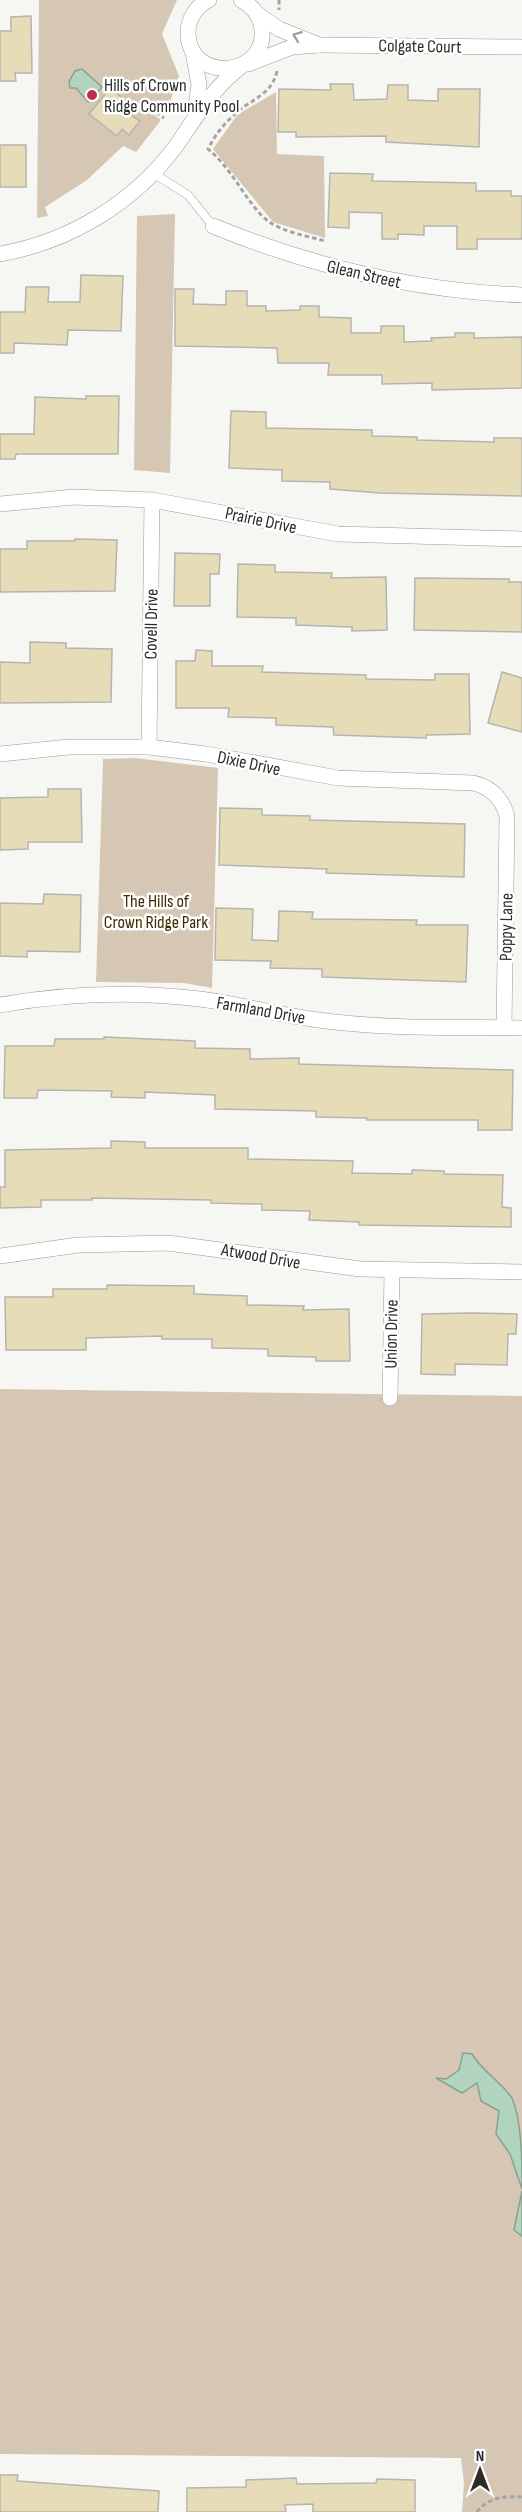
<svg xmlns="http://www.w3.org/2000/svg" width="522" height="2512" font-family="'Sofia Sans Condensed',sans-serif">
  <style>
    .green { fill: #d6c7b4 }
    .water { fill: #b0d4be; stroke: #88a192; stroke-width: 1.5 }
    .building { fill: #e6ddb8; stroke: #b5b4b0; stroke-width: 1.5 }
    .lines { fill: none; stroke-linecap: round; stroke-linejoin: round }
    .service-casing { stroke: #999a96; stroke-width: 9 }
    .minor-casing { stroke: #999a96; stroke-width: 16 }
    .path { stroke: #a4a5a1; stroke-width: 3; stroke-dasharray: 4.5 3; stroke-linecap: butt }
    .service { stroke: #fff; stroke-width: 8 }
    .minor { stroke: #fff; stroke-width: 15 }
    .oneway { stroke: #a0a09f }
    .poi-dot { fill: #bd2d54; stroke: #fff; stroke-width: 2 }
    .labels { text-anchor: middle; stroke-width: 5; stroke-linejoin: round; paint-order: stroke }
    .street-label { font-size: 18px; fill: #2b2b2a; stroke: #fff }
    .poi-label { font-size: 18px; fill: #2b2b2a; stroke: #fff; text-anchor: start }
    .park-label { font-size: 18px; fill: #422a01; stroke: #fff }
  </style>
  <rect width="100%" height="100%" fill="#f6f7f2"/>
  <g class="green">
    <path d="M39,0H177L162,34L179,76L166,113L154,104L148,110L161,120L136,152L123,146L87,180L45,207L48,216L37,218Z"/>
    <path d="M276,92L277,154L324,156L325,238L273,222L213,149L237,115Z"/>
    <path d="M175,214L170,473L134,470L137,216Z"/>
    <path d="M135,758L218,768L212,988L184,983L96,982L103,759Z"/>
    <path d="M0,1389L522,1396V2512H462L464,2484L461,2458L0,2454Z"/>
  </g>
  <g class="water">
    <path d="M82,69L102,87L88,102L76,88H70L69,82L75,71Z"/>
    <path d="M463,2053L472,2054C483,2072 500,2081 512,2098C522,2122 522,2161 522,2189L510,2154L496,2134L499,2111L481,2101L477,2083L462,2093L436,2078L446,2079L459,2070Z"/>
    <path d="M522,2191V2236L514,2230Z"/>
  </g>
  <g class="building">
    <path d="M31,16L32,73H15L16,81H0V31H11V17Z"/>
    <path d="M330,84H353L354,100L387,99L388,85H408V100L438,101V89H480L479,147L386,142V136L296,137V132H278L279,89L331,90Z"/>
    <path d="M110,88L137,110L132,116L140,121L129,135L122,129L117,136L89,114Z"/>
    <rect x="0" y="145" width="26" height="42"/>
    <path d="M330,173L373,174L372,181L476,183V191H511V196H522V239H477V249H457V226H424V235L398,234V239H382V213L349,212V228L328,227Z"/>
    <path d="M81,275L123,276L121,331L68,330L67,345L14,343V353H0V312H25L26,287H49L48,302H80Z"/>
    <path d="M175,289H194L193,304L226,305V291H247V306H266V311L300,310V306H319V317L351,318V333H381V326H404V342L432,341L431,338L455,337V333H474V338L522,337V388L432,390V383L382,384V375H328L329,363H278L277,348L175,346Z"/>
    <path d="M86,396H119L118,454H16L15,459H0V434H34L35,397L86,399Z"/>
    <path d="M231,411L266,412V428L372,430V436L417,437V440L494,442V438H522V496L380,493L330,489V482L282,481V470L229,468Z"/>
    <path d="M75,539L117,540L115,591L0,592V549H27V541H75Z"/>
    <path d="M175,553L220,554L219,574H210V606H174Z"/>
    <path d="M238,564L275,565V572L332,573L331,578L386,577L387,630L352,631V627L296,625V618L237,617Z"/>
    <path d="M415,578L509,579V582H522V632L414,630Z"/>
    <path d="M30,642L66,643V648L112,649L111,702L0,703V662L30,663Z"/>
    <path d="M196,650L212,651V666H263L262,672L366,675V679L435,680V674H469L470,734L426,735V738L334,735L333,727L276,725V718L228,717L229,708H176V661H195Z"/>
    <path d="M502,672L522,678V732L488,723Z"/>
    <path d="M48,789H81L82,842H28V849L0,850V798L48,797Z"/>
    <path d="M220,808L262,809V815L310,816V820L465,824L464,877L326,873L327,869L219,865Z"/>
    <path d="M44,894L81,895L80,952L27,951V957L0,956V903L43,904Z"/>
    <path d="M216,908L253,909L252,940L278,941L279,911L313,912L312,919L417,920L416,925H468L466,982L322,977V969L270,968L271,961L215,960Z"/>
    <path d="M104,1037L195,1041V1048L250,1049V1059L299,1058V1064L513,1070L512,1130H478V1120H367V1118L316,1117V1111L215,1109V1095L145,1092V1098L111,1097L112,1091L38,1090L37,1098H4L5,1046H54L55,1039H104Z"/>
    <path d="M111,1141L145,1142V1148H248V1159L353,1161L352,1173L412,1174V1170L444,1171V1174L503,1175L502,1207L511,1208V1227L359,1225V1222L309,1220L310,1211L262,1210V1204L211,1203V1200L92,1198V1200H41V1207L0,1208V1187H5V1150L111,1148Z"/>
    <path d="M107,1285L194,1286V1294L247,1296V1305L304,1306L303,1310L349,1309L350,1361H316V1357L268,1356V1349L212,1348V1339H162V1336L86,1338V1350H6L5,1297H53V1289H107Z"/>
    <path d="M471,1313L517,1314L516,1334H508L507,1365L455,1364V1375L421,1374L422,1314Z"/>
    <path d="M0,2475H18L17,2481L159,2491L158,2512H0Z"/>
    <path d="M296,2478L297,2484L376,2483L377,2479L415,2480V2512H313V2504L285,2505L286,2512H187V2488L246,2487V2480Z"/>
  </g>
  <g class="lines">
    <g class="service-casing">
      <path id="service" d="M153,173L188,195L213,226"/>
    </g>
    <g class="minor-casing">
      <g id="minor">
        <path d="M209,0C196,6 188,19 188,33C189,86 273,76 261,24C258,13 251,5 241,0"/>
        <path d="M319,45L522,47"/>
        <path d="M193,52L199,85L195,114"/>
        <path d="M248,64L292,47L319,45L279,29L256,13"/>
        <path d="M213,226C313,267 414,291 522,295"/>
        <path d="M0,254C69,242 134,203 176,146C197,116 213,87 243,65"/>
        <path d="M0,504L74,497L152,500L338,534L522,539"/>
        <path d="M149,747L152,500"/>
        <path d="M0,754L69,747H149L206,754L338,778L473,783C491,787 502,798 507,816L504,1027"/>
        <path d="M0,1005C66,993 134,991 200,999C245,1005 289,1018 335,1022C397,1029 460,1027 522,1028"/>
        <path d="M0,1256L78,1245L168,1243L360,1269L522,1272"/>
        <path d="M390,1398L392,1270"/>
      </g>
    </g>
    <g class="path">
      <path d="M279,0V10"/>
      <path d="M277,71C272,95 251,99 235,114C223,125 215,135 208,149C234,170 247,205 268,221C283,232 307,236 325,241"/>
      <path d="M150,108L164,118"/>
      <path d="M477,2512C488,2497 505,2496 522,2497"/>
    </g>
    <use href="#service" class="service"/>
    <use href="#minor" class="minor"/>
  </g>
  <defs><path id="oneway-chevron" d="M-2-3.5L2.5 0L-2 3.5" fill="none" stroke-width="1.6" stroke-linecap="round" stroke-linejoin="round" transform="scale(1.5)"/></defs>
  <use class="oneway" href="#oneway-chevron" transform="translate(297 36) rotate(-159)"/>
  <circle class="poi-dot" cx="92" cy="95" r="6"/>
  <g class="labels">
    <g class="street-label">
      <text transform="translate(420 46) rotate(1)" y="6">Colgate Court</text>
      <text transform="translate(364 274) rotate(13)" y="6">Glean Street</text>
      <text transform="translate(261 520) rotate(12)" y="6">Prairie Drive</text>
      <text transform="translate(151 624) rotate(-89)" y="6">Covell Drive</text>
      <text transform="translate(249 763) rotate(12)" y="6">Dixie Drive</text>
      <text transform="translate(506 927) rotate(-89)" y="6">Poppy Lane</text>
      <text transform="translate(261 1010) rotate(10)" y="6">Farmland Drive</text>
      <text transform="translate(261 1256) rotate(10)" y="6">Atwood Drive</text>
      <text transform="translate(391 1334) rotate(-89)" y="6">Union Drive</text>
    </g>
    <g class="poi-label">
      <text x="104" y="91">Hills of Crown<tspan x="104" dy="21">Ridge Community Pool</tspan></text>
    </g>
    <g class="park-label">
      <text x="156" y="907">The Hills of<tspan x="156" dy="21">Crown Ridge Park</tspan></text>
    </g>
  </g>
  <g transform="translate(480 2470)" stroke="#ffffff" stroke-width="4.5" paint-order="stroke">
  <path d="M0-4.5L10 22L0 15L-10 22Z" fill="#2b2b2a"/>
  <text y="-9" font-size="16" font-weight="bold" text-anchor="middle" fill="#2b2b2a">N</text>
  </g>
</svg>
